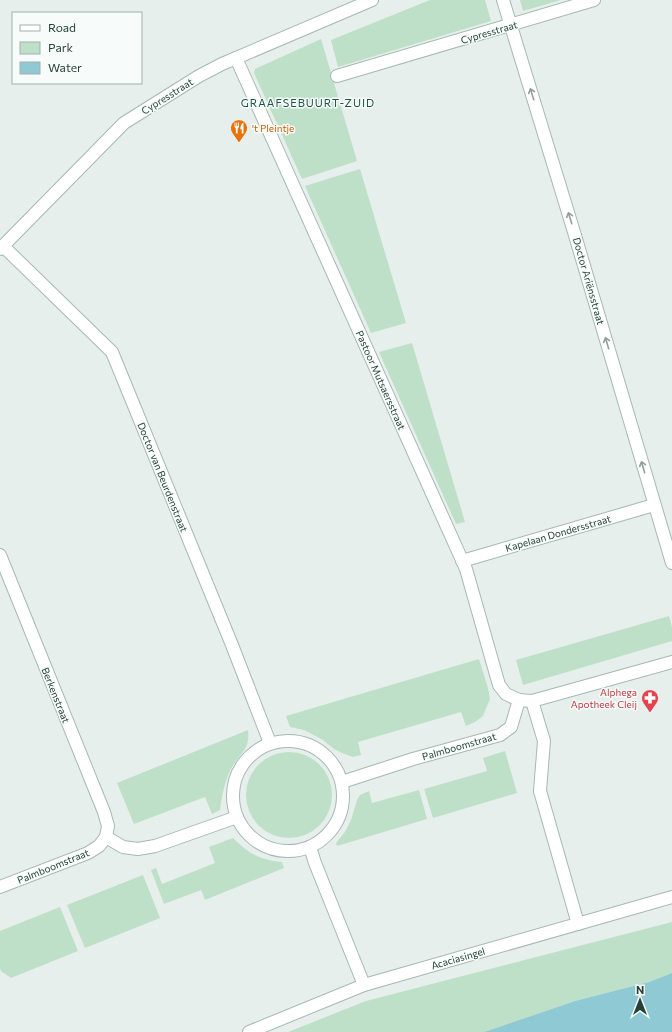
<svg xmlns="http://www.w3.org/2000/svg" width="672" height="1032" font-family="Commissioner,sans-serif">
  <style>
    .green { fill: #bfe0c8 }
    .water { fill: #8ec9d4 }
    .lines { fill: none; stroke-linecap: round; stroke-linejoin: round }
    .pedestrian-casing { stroke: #a8b8b2; stroke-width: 14 }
    .minor-casing { stroke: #a8b8b2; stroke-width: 14 }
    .pedestrian { stroke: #fff; stroke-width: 12 }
    .minor { stroke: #fff; stroke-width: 12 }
    .oneway { stroke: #92a09c }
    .labels { text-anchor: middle; stroke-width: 3; stroke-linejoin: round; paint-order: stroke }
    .street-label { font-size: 10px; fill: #24423a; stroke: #f7fbf9 }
    .food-label { font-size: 10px; fill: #c56008; stroke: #f7fbf9; text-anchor: start }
    .health-label { font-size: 10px; fill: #be3a42; stroke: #f7fbf9; text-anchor: end }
    .neighbourhood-label { font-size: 11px; letter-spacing: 1px; fill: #1f5548; stroke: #f7fbf9 }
  </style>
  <rect width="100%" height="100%" fill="#e6efeb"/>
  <g class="green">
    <path d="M430,0H485L491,21L338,67L331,40Z"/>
    <path d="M520,0H561L523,11Z"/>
    <path d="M321,39L357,161L302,179L254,73L255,69Z"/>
    <path d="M360,169L406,323L371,333L305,186Z"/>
    <path d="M412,343L465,522L456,524L379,352Z"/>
    <path d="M669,616L672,627V641L523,685L516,660Z"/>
    <path d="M479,659L488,688L490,699L483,716L475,722L466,726L461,712L358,742L361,755L353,757L342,753L334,749L323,740L304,730L290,727L286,716Z"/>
    <path d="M248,730C251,751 238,754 230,771C224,783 222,797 220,810L212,814L205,797L134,824L117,783Z"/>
    <path d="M505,751L517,793L433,818L424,789L487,771L483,758Z"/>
    <circle cx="289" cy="795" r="43"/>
    <path d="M419,790L427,819L337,846L336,843L345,832L351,820L357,800L360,795L369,791L372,803Z"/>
    <path d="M233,838C249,854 260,860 282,862L284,868L205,900L201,890L164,904L151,870L156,868L162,884L215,863L209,847Z"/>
    <path d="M143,875L160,918L85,948L67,905Z"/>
    <path d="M60,907L78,951L11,978L1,971L0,968V931Z"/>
    <path d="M672,922V973L649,982L575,1001L484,1032H288L366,1001Z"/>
  </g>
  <path class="water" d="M672,973V1032H484L575,1001L649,982Z"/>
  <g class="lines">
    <g class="pedestrian-casing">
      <path id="pedestrian" d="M532,701L544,741L540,791"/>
    </g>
    <g class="minor-casing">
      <g id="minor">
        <path d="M503,0L574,232L672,563"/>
        <path d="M236,58L466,569L499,685L506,694L519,700"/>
        <path d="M337,76L594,0"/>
        <path d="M3,246L112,352L232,645L270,743"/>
        <path d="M0,249L124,123L199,76L222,64L372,0"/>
        <path d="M0,555L104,812L108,826L106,837"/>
        <path d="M462,561L654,505"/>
        <circle cx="288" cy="796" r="55"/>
        <path d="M342,782L413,759L500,735L511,727L519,700L532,701L672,662"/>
        <path d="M540,791L578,924"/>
        <path d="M310,847L315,863L364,985"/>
        <path d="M0,887L88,853L99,846L106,837L123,847L138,849L155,846L237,817"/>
        <path d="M249,1032L364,985L672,897"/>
      </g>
    </g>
    <use href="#pedestrian" class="pedestrian"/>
    <use href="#minor" class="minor"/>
  </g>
  <defs><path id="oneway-shaft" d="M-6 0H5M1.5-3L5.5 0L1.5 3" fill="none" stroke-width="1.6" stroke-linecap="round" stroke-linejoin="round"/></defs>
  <g class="oneway">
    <use href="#oneway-shaft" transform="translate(532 94) rotate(-107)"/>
    <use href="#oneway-shaft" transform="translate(570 218) rotate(-107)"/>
    <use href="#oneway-shaft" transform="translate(607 343) rotate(-106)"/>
    <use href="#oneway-shaft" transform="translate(643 467) rotate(-106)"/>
  </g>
  <defs>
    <g id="restaurant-pin" transform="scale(0.9)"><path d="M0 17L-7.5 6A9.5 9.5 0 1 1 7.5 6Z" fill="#e8710a" stroke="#f7fbf9"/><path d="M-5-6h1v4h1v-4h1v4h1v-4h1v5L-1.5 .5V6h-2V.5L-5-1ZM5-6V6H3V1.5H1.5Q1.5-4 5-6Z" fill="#fff"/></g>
    <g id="pharmacy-pin" transform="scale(0.9)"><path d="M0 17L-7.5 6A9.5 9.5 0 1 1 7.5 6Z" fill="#e0444e" stroke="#f7fbf9"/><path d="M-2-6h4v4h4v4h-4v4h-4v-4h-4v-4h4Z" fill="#fff"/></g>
  </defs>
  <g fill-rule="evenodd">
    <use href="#restaurant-pin" x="239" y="128"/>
    <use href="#pharmacy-pin" x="650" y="698"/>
  </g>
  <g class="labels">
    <g class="street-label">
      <text transform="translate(489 32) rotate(-16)" y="4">Cypresstraat</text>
      <text transform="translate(167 96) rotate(-32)" y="4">Cypresstraat</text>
      <text transform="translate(589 281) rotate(74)" y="4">Doctor Ariënsstraat</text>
      <text transform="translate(381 380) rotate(66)" y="4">Pastoor Mutsaersstraat</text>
      <text transform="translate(163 477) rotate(68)" y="4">Doctor van Beurdenstraat</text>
      <text transform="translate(558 533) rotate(-16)" y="4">Kapelaan Dondersstraat</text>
      <text transform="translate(56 695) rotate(68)" y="4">Berkenstraat</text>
      <text transform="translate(459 746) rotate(-16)" y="4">Palmboomstraat</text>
      <text transform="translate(53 866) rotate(-22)" y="4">Palmboomstraat</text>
      <text transform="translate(458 958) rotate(-16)" y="4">Acaciasingel</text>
    </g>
    <g class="food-label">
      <text x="252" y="132">'t Pleintje</text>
    </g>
    <g class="health-label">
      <text x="637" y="696">Alphega<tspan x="637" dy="12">Apotheek Cleij</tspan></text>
    </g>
    <g class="neighbourhood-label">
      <text x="308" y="107">GRAAFSEBUURT-ZUID</text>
    </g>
  </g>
  <rect x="12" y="12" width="130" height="72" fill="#f7fbf9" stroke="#a3b1ad"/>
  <rect x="20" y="25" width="20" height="6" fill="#ffffff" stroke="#a3b1ad"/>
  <text x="48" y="32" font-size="12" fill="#24423a">Road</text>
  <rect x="20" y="42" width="20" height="12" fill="#bfe0c8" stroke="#a3b1ad"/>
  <text x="48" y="52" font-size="12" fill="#24423a">Park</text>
  <rect x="20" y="62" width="20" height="12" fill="#8ec9d4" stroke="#a3b1ad"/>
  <text x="48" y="72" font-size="12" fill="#24423a">Water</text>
  <g transform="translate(640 1000)" stroke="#f7fbf9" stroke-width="3" paint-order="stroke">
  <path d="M0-3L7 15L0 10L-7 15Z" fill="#24423a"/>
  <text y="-6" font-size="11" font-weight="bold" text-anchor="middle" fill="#24423a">N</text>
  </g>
</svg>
